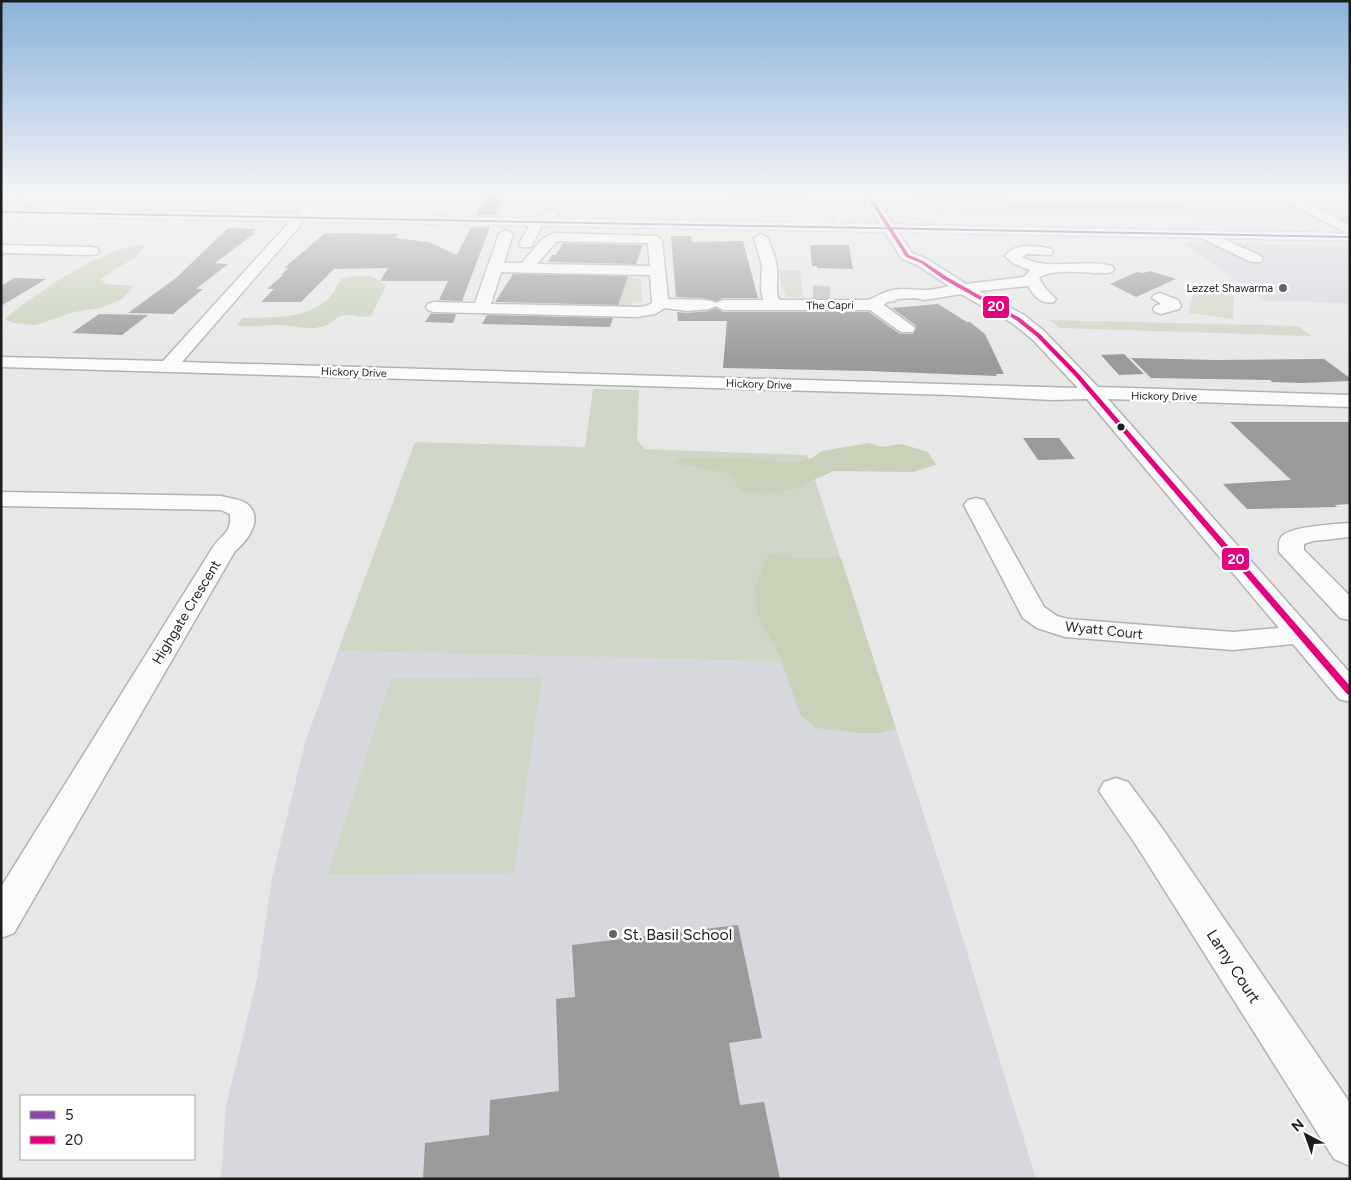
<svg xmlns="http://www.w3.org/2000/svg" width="1351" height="1180" font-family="Figtree,sans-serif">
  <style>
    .built { fill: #d6d8dd }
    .green { fill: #d0d6c6 }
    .forest { fill: #c9d2b9 }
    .building { fill: #9a9a9a }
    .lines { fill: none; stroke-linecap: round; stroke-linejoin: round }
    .minor-tunnel { stroke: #bebebf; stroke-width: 17; stroke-dasharray: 17 9; stroke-linecap: butt }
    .minor-casing { stroke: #b2b2b3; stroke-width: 3 }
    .major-casing { stroke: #c4c4c5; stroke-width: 2 }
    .minor { fill: #fbfbfc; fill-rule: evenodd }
    .major { fill: #e8eeea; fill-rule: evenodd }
    .bus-1-casing { stroke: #fff; stroke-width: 3 }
    .bus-2-casing { stroke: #fff; stroke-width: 3 }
    .bus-1 { fill: #8e44ad; fill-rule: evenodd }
    .bus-2 { fill: #e5007d; fill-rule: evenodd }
    .poi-dot { fill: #636364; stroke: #fff; stroke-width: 2 }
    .bus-dot { fill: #1c1c1d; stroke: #fff; stroke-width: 2 }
    .labels { text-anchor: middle; stroke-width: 5; stroke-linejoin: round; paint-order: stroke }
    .far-poi-label { font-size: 11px; fill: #1c1c1d; stroke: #fff; text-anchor: end }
    .far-street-label { font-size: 11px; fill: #1c1c1d; stroke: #fff }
    .street-label { font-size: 14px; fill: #1c1c1d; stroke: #fff }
    .near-poi-label { font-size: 16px; fill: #1c1c1d; stroke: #fff; text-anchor: start }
    .near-street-label { font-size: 16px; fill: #1c1c1d; stroke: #fff }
    .line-badge { stroke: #fff; stroke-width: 2 }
    .badge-label { font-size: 14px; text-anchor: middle; font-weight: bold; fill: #fff }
  </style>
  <rect width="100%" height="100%" fill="#e7e7e8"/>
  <g class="built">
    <path d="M907,195H1350V221L944,214L919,207Z"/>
    <path d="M1183,243L1350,246V303L1265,301Z"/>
    <path d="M338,651L875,664L948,890L1036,1179H221L226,1106L257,979L272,878L305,743Z"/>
  </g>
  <g class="green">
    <path d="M735,195H750L786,202L772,208L725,198Z"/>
    <path d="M776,195H799L830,201L817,207L770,197Z"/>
    <path d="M777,270H800L803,297H786Z"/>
    <path d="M626,276L641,279L642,301L632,302L631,307L608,306L614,292H621Z"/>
    <path d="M1194,288L1234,294L1233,319L1189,313Z"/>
    <path d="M1049,320L1298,326L1311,336L1060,328Z"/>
    <path d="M593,389L639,390L637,440L645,449L807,455L875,664L338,651L415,442L585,447Z"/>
    <path d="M542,677L514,873L327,875L391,679Z"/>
  </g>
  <g class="forest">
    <path d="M139,245L145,247L134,258L100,279L106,284L134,286L121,300L100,308L74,312L36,325L13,323L5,319C35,293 100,250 139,245Z"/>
    <path d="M355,276H372L386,286L371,316C361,318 357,315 348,315C337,314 333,323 324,326C310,331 292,325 278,325C261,325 254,328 236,325L243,318C274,317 308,320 331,296C335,291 337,284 341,279Z"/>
    <path d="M869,443L882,447L902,444L928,452L936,465L913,472L834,471L790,490L767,493L739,491L732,474L674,463L679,458L732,457L796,463L812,458L822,451Z"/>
    <path d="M769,553L801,559L841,558L896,729L879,733H860L816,728L800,715L779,654L757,615L755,586Z"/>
  </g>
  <g class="building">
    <path d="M486,195H504L495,215H476Z"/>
    <path d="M471,227H490L462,301L439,300L448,281H380L388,268L334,269L301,302H261L274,289H267L283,275H281L288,268H284L325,233L399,234L395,238L429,242L457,255Z"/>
    <path d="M228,228L257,229L251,233H255L215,263L228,264L196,289H203L173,314L128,313L176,278Z"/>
    <path d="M671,236H691L692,242L743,241L758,298H723L716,301L701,298L676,297Z"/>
    <path d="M563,243L643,245L636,264L548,262L552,255H556Z"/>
    <path d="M815,245H849L853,269L817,268V266H812L810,246Z"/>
    <path d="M1150,271L1176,279L1136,297L1110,284L1137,272L1143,273Z"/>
    <path d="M513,274L628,276L618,305L495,302Z"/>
    <path d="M14,278L46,279L1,306V286Z"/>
    <path d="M938,304L967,322H970L985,334L1004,374H996L997,376L868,371L723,368L727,321H678L677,312L687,313L709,311L716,308L723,312H869L900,334H913L916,326L892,308Z"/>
    <path d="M431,313L434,314H456L453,323L425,322Z"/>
    <path d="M99,314L148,315L122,335L72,333Z"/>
    <path d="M487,315L613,318L610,327L482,324Z"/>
    <path d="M1124,354L1144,374L1119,375L1101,355Z"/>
    <path d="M1131,358L1215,360L1324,359L1350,378V381L1303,383L1272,382L1270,380L1151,378Z"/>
    <path d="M1230,422H1350V504L1335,505L1337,507L1247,509L1223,484L1291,480Z"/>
    <path d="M1023,438H1059L1075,459L1038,460Z"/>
    <path d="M738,925L762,1038L729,1043L740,1105L764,1102L780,1179H423L425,1143L489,1135L490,1100L559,1091L556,999L575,997L572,945Z"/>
  </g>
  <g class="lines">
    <path class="minor-tunnel" d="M813,294L834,295"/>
    <g class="minor-casing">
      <g id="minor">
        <path d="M29,195H44L24,207H16L14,204Z"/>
        <path d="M862,195H874L912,253L927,259L966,284L1024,277L1030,270L1014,264L1005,256C1015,243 1037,245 1051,249L1053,252L1051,255L1027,254L1022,257C1050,272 1082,258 1112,266L1114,269L1112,272L1107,273C1089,274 1053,267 1039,278L1045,288L1056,299L1054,302C1041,305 1034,296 1028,286L979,291L1024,315L1044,331L1098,387L1350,395V407L1108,399L1350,673V702L1339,699L1293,644L1233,650L1065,637L1037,628L1023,618L964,505L968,500L976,498L984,500L1044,607L1057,616L1068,619L1233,632L1279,628L1087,399L1053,400L952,395L1,367V357L163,361L304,206H312L314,209L312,212L182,362L1078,388L1032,339L1012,323L961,294L924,300L916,298L896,299L895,301L887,302L884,305L915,328L913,332H901L870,310H723L716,306L709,309L687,311L665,308L655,314L637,317L434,312L428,310L426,307L428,304L434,302L475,303L499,234L506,230L513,234L504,263H522L542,239L554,233L658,236L662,241L668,299C678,300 711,298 716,303L723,300H763L761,290L762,265L754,238L761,234L768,238C771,248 776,258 777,269C778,280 775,289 779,300H868C875,298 881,293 889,291C901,287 913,290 925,290C932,290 941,288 949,286L917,265L902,259ZM557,241L648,243L650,266L537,264ZM501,272L650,275L652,303L646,306L637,307L491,304Z"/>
        <path d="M1003,195H1016L1021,198L1350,195V200L1301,201L1350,225V234L1283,201L1018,206L1014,205Z"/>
        <path d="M552,210L558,214L543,224L531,247H521L519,244L533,219Z"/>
        <path d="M1206,231L1261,256L1263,259L1261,262H1251L1201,238L1199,235Z"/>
        <path d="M1,245L92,247L97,248L99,251L97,254L92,255L1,253Z"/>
        <path d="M1160,293L1178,300L1181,306L1179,309L1161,314L1155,312L1153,309L1155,306L1161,304L1152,298L1154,295Z"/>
        <path d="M1,492L221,496C228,498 238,499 244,502C266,515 249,540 235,551L14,933L1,938V887L213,547C222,534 232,533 230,514L221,510L1,506Z"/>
        <path d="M1350,523V537L1313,541L1304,544V550L1350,596V620L1340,618L1279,552C1279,547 1278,540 1282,536C1292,526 1335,524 1350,523Z"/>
        <path d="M1116,778L1128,782L1162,828L1350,1103V1166L1334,1159L1138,848L1099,791L1104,782Z"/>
      </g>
    </g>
    <g class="major-casing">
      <g id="major">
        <path d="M873,200L878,201L880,204C870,216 855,220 841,223L1350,233V241L1,216V208L835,223L831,220L833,217L851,212Z"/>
        <path d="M897,204L911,210L942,215L944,218L937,222L903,216L890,208Z"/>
      </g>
    </g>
    <use href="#minor" class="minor"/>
    <use href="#major" class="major"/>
    <g class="bus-1-casing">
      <path id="bus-1" d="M1,211L1350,236V238L1,213Z"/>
    </g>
    <g class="bus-2-casing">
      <path id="bus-2" d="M866,195H870L909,255L923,261L947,277L1020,318L1040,334L1078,373L1350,686V695L1347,694L1074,375L1036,336L1016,320L943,279L921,263L906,257Z"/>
    </g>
    <use href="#bus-1" class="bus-1"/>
    <use href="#bus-2" class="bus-2"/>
  </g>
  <linearGradient id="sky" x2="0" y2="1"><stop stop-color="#8ab2dc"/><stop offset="0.54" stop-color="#f4f4f5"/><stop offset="1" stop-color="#f4f4f5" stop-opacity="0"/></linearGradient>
  <rect width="1351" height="360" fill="url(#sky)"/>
  <g class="poi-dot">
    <circle cx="1283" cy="288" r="5"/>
    <circle cx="613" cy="934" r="5"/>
  </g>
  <circle class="bus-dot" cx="1121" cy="427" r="4.5"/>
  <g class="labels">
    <g class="far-poi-label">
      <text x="1273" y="292">Lezzet Shawarma</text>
    </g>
    <g class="far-street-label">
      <text transform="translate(830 305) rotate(-1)" y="4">The Capri</text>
      <text transform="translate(354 372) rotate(2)" y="4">Hickory Drive</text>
      <text transform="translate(759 384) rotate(2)" y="4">Hickory Drive</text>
      <text transform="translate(1164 396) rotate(1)" y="4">Hickory Drive</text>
    </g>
    <g class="street-label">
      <text transform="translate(186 612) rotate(-59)" y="5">Highgate Crescent</text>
      <text transform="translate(1104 630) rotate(6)" y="5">Wyatt Court</text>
    </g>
    <g class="near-poi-label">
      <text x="623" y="940">St. Basil School</text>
    </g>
    <g class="near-street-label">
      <text transform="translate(1234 966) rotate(57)" y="6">Larny Court</text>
    </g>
  </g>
  <g class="line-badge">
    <rect x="982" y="295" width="28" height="24" rx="5" fill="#e5007d"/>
    <rect x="1221" y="547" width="29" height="24" rx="5" fill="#e5007d"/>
  </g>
  <g class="badge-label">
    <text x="996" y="311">20</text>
    <text x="1236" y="564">20</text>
  </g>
  <rect width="1351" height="1180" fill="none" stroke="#1c1c1d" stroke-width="5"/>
  <rect x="20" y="1095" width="175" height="65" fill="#ffffff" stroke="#a4a4a5"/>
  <rect x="30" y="1111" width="25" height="8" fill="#8e44ad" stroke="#a4a4a5"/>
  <text x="65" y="1120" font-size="15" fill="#1c1c1d">5</text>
  <rect x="30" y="1136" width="25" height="8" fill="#e5007d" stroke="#a4a4a5"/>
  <text x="65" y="1145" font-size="15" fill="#1c1c1d">20</text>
  <g transform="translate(1306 1135) rotate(319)" stroke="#ffffff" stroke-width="4" paint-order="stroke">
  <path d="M0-4L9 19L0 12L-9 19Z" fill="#1c1c1d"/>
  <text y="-8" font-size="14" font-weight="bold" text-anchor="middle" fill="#1c1c1d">N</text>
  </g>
</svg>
